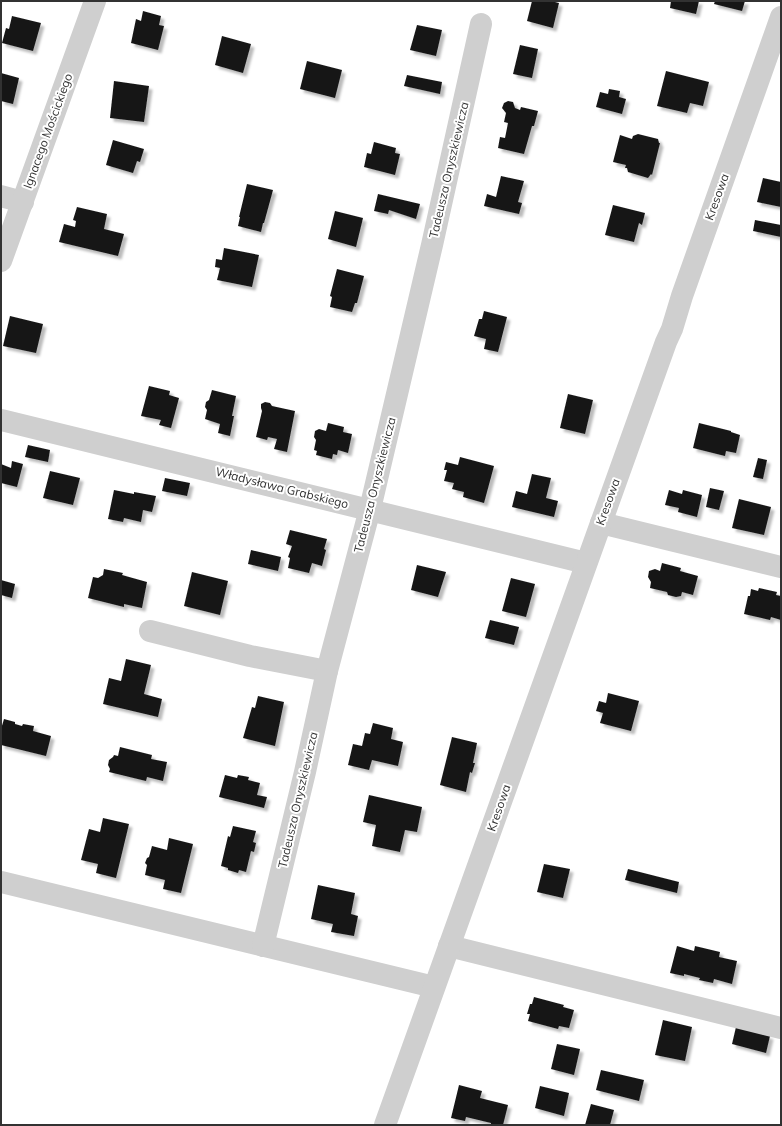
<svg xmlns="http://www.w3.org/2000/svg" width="782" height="1126" font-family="Mulish,sans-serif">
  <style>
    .building { fill: #191919; filter: url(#shadow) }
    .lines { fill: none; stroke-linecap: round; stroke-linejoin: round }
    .minor { stroke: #cfcfcf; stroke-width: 22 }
    .labels { text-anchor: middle; stroke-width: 4; stroke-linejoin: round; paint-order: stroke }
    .street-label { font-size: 12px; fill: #323232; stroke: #fff }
  </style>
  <defs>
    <filter id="shadow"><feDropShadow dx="3.5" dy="3.5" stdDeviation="1" flood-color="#0004"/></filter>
  </defs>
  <rect width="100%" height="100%" fill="#fff"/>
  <g class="building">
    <path d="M532,1H551L559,3L553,28L527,21Z"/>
    <path d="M671,1H699L696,14L670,8Z"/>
    <path d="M715,1H745L742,11L714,4Z"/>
    <path d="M143,11L161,16L159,25L164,26L158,50L131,43L136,19L141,21Z"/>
    <path d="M12,16L41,23L33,51L2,43L6,28L9,29Z"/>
    <path d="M417,25L442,30L436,56L410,50Z"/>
    <path d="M222,36L251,44L243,73L215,65Z"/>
    <path d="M520,45L538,49L532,78L513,74Z"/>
    <path d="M307,61L342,70L335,98L300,89Z"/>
    <path d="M666,71L709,82L703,106L690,103L687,113L657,106Z"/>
    <path d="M1,73L19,78L13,104L1,101Z"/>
    <path d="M407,75L442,82L440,94L404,86Z"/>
    <path d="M114,81L149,86L144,122L110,118Z"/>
    <path d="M609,89L620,91L619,97L626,99L622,114L596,107L600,92L608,94Z"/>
    <path d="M508,101L513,102L515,108L520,110L521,107L538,111L534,126H532L524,154L498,148L500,137L505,138L508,123L504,122L506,113L502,108L504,103Z"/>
    <path d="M638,134L658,139L659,143H660L652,175L651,174L648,178L628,172L627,168H625L626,165L613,162L620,135L632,139L633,136Z"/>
    <path d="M113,140L144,149L140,162L137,161L133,173L106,165Z"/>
    <path d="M374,142L396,148L395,153L400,154L395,175L364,167L367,153L371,154Z"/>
    <path d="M501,176L524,181L518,202L522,203L519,214L484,206L487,194L496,197Z"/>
    <path d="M763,178L781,182V207L757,202Z"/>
    <path d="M247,184L273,190L264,223H263L261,232L238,226L240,217H239Z"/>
    <path d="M378,194L420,204L416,219L389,210L388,214L374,211Z"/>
    <path d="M613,205L645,213L642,225L639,223L634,242L605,235Z"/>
    <path d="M77,207L107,214L104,229L124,234L118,256L59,242L64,224L75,227L76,221L73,220Z"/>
    <path d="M335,211L363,218L356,247L328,239Z"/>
    <path d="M755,220L781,225V237L753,231Z"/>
    <path d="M224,248L259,255L252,287L217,280L220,268L215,267L216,259L222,260Z"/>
    <path d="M337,269L364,276L357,303H355L352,312L330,307L332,297L330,296Z"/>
    <path d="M484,311L507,317L498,352L484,349L486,339L474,336L479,319H482Z"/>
    <path d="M10,316L43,324L36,353L3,346Z"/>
    <path d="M149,386L170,391L169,395L179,398L171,428L159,425L161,420L141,416Z"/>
    <path d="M212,390L236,396L232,416H234L230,436L218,433L220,424L205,419L207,410L205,407L206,402L209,400Z"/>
    <path d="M568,394L593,400L585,434L560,428Z"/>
    <path d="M265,402L270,403L272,406L295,411L287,452L274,449L277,439L268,437L267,440L256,437L262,411L261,408V404Z"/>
    <path d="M328,423L344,427L343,432L352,434L348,453L338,450L337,455L333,454L332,459L316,455L317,451L314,450L316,440L314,437L315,431L319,429L326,431Z"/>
    <path d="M699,423L731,431V432L740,435L736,453L726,451L725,456L693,448Z"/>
    <path d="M28,445L50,450L48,462L25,457Z"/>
    <path d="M460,457L494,466L484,503L463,497L464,492L452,489L454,483L444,481L447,470H444L446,462L458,465Z"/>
    <path d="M758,458L767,460L763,479L753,477Z"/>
    <path d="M12,461L23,464L17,487L1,483V464L11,468Z"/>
    <path d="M50,471L80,478L73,505L43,498Z"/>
    <path d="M532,474L551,478L546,498L558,501L554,517L512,507L516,491L527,494Z"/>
    <path d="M165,478L190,483L187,496L162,491Z"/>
    <path d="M710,488L724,491L719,510L706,507Z"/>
    <path d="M114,490L134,494V492L156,496L152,512L143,510L141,522L124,518L123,522L108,519Z"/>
    <path d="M669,490L682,494L683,490L702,495L697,517L678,512L679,508L665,505Z"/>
    <path d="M739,499L771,507L764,535L732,528Z"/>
    <path d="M290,530L327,539L324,549L326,550L322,566L312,563L309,573L288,568L290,558L288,557L292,546L286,544Z"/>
    <path d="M251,550L281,557L278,571L248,564Z"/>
    <path d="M662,563L681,568L680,571L698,576L693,595L682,592L681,596L676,597L668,595L667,592L650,588L651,582L648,577L649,571L655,569L660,571Z"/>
    <path d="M417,565L446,572L438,597L411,590Z"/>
    <path d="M104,569L123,573L122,575L147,582L142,608L124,604V607L88,598L93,577L98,578L103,575Z"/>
    <path d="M192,572L228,581L220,615L184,606Z"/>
    <path d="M511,578L535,584L526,617L502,611Z"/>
    <path d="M1,580L15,584L12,598L1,595Z"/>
    <path d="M759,588L777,592L776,595L781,596V620L771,617L770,620L744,614L748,596H750L751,589L758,591Z"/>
    <path d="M490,620L519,627L514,645L485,638Z"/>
    <path d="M126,659L151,665L144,694L162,699L158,717L103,704L109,678L121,681Z"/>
    <path d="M608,693L639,701L631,731L600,723L603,713L596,711L599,701L606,703Z"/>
    <path d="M258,696L284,702L275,746L243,738L252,707L255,708Z"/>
    <path d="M4,719L15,722V724L22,726L23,724L34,726L33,731L51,736L46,756L1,745V729Z"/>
    <path d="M373,723L393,728L391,739L403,742L398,766L372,760L369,770L348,765L353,744L362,746L365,733L370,734Z"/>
    <path d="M452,737L477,743L473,763H475L472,773L470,772L466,792L440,785Z"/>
    <path d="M120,747L152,755L151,759L167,762L163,781L147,777L146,781L109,772L110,769L108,765L109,760L113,757L114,755L118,756Z"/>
    <path d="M225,775L237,778L238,775L249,777L248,780L260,783L257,795L267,797L264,808L219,797Z"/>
    <path d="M369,795L422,807L417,832L405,830L400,852L372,846L376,825L363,822Z"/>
    <path d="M103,818L129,824L116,878L96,873L98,864L81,860L89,829L100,832Z"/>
    <path d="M233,826L256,831L253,842L256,843L254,852L251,851L246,872L239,870L238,873L228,870V868L221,866L228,836L230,837Z"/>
    <path d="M169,838L193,844L181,893L163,889L165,880L145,875L147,865L145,863L147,858L149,857L152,846L167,850Z"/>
    <path d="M544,864L570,869L563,898L537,892Z"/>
    <path d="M628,869L679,882L677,893L625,880Z"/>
    <path d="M318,885L355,893L351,914L358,916L354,936L331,932L333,924L311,919Z"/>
    <path d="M677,946L694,951L695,946L720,952L719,957L737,961L732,984L714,979L713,983L699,980L700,978L684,974V976L670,973Z"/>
    <path d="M534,997L564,1005L563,1007L574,1010L569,1028L559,1026L558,1029L528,1021L530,1014H527L530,1004H532Z"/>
    <path d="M663,1020L692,1027L685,1061L655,1055Z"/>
    <path d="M736,1027L770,1036L766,1053L732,1044Z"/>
    <path d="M557,1044L580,1049L574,1075L551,1069Z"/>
    <path d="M601,1070L644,1080L639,1101L596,1090Z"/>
    <path d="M459,1085L482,1091L480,1098L508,1105L503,1125H491V1123L466,1117L465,1121L451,1118Z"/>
    <path d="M540,1086L569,1093L564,1116L535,1108Z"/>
    <path d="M591,1104L614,1110L610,1125H585Z"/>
  </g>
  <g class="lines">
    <g class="minor">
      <path d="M1,196L23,202"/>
      <path d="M1,261L95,1"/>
      <path d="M1,420L586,563"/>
      <path d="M601,523L781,567"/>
      <path d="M150,631L250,656L327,671"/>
      <path d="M1,882L434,987"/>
      <path d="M263,946L305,772L327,671L370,509L432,245L481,24"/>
      <path d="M449,946L781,1028"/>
      <path d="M385,1125L666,342L672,329L682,296L781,17"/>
    </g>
  </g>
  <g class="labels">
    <g class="street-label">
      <text transform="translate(48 131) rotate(-70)" y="4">Ignacego Mościckiego</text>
      <text transform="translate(449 170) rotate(-77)" y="4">Tadeusza Onyszkiewicza</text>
      <text transform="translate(717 197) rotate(-70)" y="4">Kresowa</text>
      <text transform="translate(375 485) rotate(-76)" y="4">Tadeusza Onyszkiewicza</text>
      <text transform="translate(282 488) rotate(14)" y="4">Władysława Grabskiego</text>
      <text transform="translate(608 502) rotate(-70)" y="4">Kresowa</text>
      <text transform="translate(298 800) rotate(-77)" y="4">Tadeusza Onyszkiewicza</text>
      <text transform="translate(499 808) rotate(-71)" y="4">Kresowa</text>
    </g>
  </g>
  <rect width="782" height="1126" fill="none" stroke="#323232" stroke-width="4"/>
</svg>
